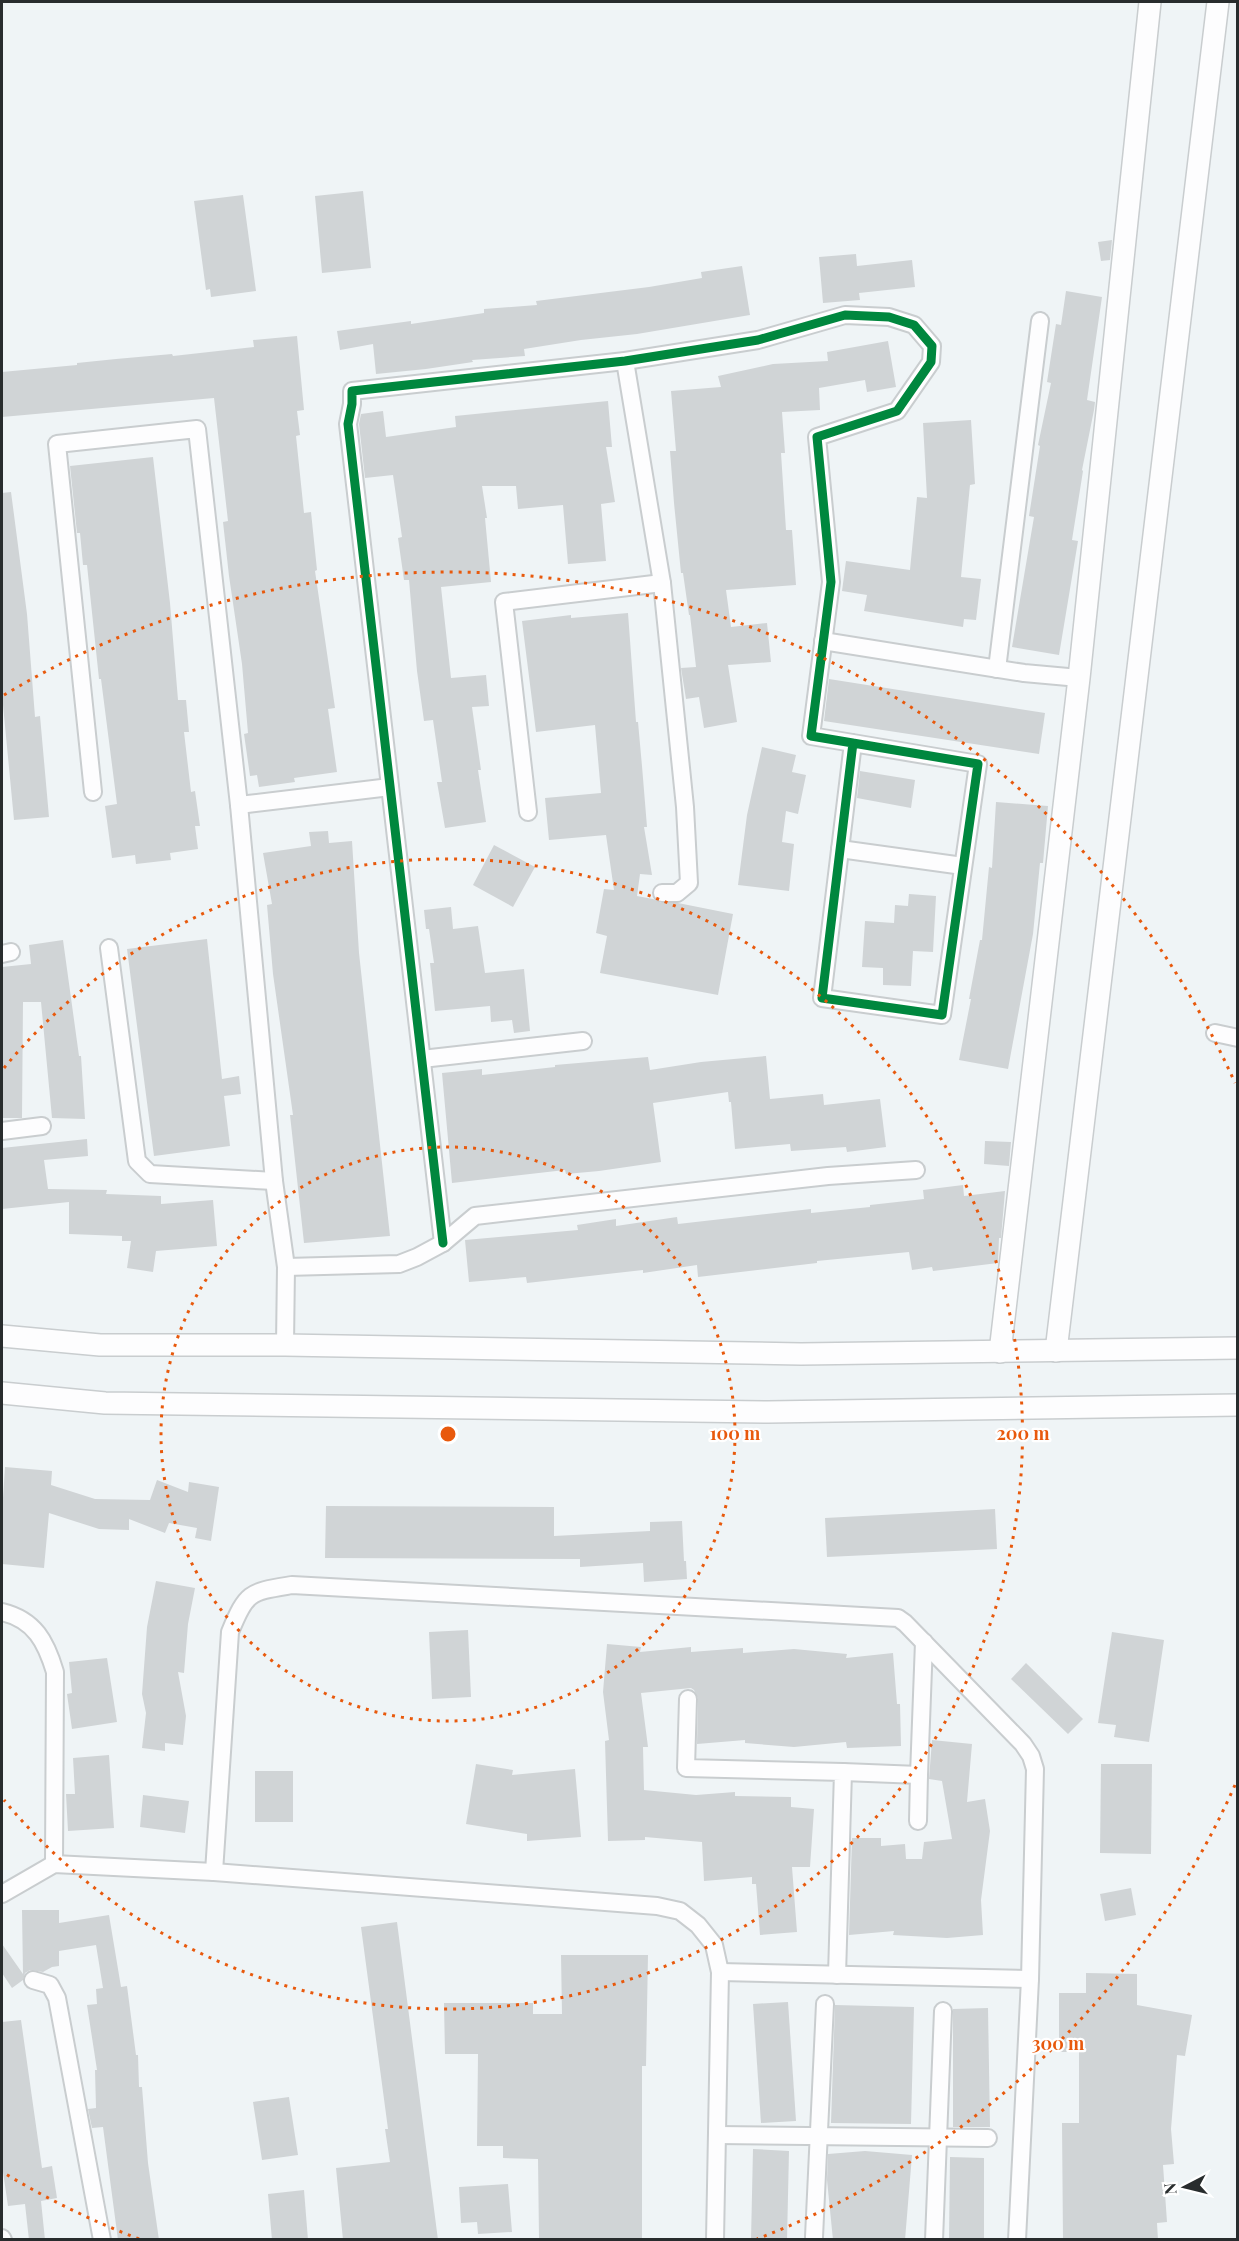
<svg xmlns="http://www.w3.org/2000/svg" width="1239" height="2241" font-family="'Playfair Display',serif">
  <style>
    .building { fill: #d0d4d6 }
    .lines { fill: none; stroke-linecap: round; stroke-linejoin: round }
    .minor-casing { stroke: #c9cdcf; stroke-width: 20 }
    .tertiary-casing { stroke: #c9cdcf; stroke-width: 24 }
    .minor { stroke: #fdfdfe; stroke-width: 16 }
    .tertiary { stroke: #fdfdfe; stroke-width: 21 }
    .cycleway-casing { stroke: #fff; stroke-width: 13 }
    .cycleway { stroke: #00873e; stroke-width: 9 }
    .ring { fill: none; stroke: #e8590c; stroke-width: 3; stroke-dasharray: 3 6 }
    .centre { fill: #e8590c; stroke: #fff; stroke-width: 3 }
    .ring-label { font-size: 18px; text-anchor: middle; font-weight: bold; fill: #e8590c; stroke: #fff; stroke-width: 4.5; stroke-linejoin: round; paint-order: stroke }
  </style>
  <rect width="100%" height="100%" fill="#eff4f6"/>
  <g class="building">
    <path d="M363,191L371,268L322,273L315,196Z"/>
    <path d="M243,195L256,291L211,297L210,289L206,290L194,201Z"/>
    <path d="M1112,240L1110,260L1101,261L1098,242Z"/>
    <path d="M856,254L857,266L912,260L915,287L859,293L860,300L823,303L819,257Z"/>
    <path d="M742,266L750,315L637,334L581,340L524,349L525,356L472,360L473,362L426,369L376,374L373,344L340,350L337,331L411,321V324L484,313V309L537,305L536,301L649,287L702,278L701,272Z"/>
    <path d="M1066,291L1102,297L1087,400L1095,402L1094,410L1082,470L1083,471L1072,540L1078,541L1059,655L1012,647L1034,517L1029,516L1040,446L1038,445L1051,383L1047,382L1056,324L1061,325Z"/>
    <path d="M297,336L304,410L297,411L300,435L296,436L304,513L311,512L317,570L315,571L335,708L328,709L337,772L294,778L295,782L259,787L257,775L250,776L244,734L248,733L242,664L229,576L223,522L228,521L214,398L2,417V372L77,365V363L116,359L172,354L173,356L254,347L253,340Z"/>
    <path d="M888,341L896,387L867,392L865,380L819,388L820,410L782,412L785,453H781L786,530H792L796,585L726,590L731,627L767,623L771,662L728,665L737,722L704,728L699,697L686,699L681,668L696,667L690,615H689L683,573H681L674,503L670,451H676L671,391L721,387L718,376L773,364L828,361L827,352Z"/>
    <path d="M608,401L612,447H606L615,502L601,504L606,561L568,564L563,505L518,509L516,486H482L487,518H485L491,582L441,587L451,678L486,675L489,706L472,707L481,770H478L486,822L445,828L437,782H442L433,720L424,721L417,671L409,580H404L398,538L402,537L393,475L365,478L359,424L361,414L383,411L386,437L456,427L455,416Z"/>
    <path d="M971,420L975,484L970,485L961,577L981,579L976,620L964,619L963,627L864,611L867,595L842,591L846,561L910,570L917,497L927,498L923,423Z"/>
    <path d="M153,457L170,603L178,700H186L189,732H184L191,792L195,791L200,826H195L198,849L170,853L171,860L136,864L135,855L112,858L105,806L117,804L101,679H99L87,565H83L80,533H77L70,466Z"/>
    <path d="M11,492L27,614L35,717L40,716L49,817L14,820L3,705H2V493Z"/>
    <path d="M628,613L636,722H638L642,766L647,827H644L652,875L640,874L637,896L653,899L661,903H678L733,914L718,995L600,973L607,936L596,933L604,889L614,890L606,835L549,840L545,798L601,793L595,725L536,732L522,621L571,615V618Z"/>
    <path d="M829,679L1045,713L1039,754L824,721Z"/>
    <path d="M762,747L796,755L792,772L806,775L798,814L786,811L782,842L794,844L789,891L738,885L747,815Z"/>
    <path d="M860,771L915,780L911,808L857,798Z"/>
    <path d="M996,802L1048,806L1043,863H1040L1033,934L1008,1069L959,1060L971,999H969L980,940H982L989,867L992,868Z"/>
    <path d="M328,831L329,843L352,841L359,953L390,1236L304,1243L290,1115H293L273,974L267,905L272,904L263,853L311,846L309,832Z"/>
    <path d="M494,845L535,867L513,907L473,885Z"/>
    <path d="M909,894L936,896L933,952L913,951L911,986L883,985V968L862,967L865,921L894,923L895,905L908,906Z"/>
    <path d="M451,907L453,929L478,926L485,973L524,969L530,1031L514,1033L512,1020L491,1022L490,1006L435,1011L430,963H434L429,929H426L424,910Z"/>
    <path d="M207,939L222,1079L239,1076L241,1094L224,1096L230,1146L154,1156L127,949Z"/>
    <path d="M63,940L79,1056H81L85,1119L52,1118L41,1002H23L22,1118H2V967L31,964L29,945Z"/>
    <path d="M766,1056L770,1099L823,1094L824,1105L880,1099L886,1147L847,1152L846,1147L791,1151L790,1144L735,1149L731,1102H729L728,1092L653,1103L661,1162L599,1171L566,1174L565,1170L452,1183L442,1073L482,1069V1075L555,1067V1065L648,1057L650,1070L701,1062Z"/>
    <path d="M87,1139L88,1156L44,1160L48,1189L107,1190L106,1194L161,1196V1204L213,1200L217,1246L156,1251L153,1272L127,1268L131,1241H122V1236L69,1234V1202L2,1209V1148Z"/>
    <path d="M985,1141L1011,1142L1009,1166L984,1164Z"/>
    <path d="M963,1185L964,1196L1005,1191L1001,1238H999L998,1263L933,1271L932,1267L912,1270L909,1252L817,1261V1263L698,1277L697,1265L643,1273V1270L527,1283L526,1277L469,1282L465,1240L578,1230L577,1225L616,1219V1226L677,1217L678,1224L811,1209V1213L870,1207V1205L924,1199L923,1190Z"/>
    <path d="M5,1467L52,1471L51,1485L95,1499L150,1500L157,1480L188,1492L189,1482L219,1487L211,1541L195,1538L197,1528L169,1523L165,1533L129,1519V1530L99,1529L49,1513L44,1568L2,1564V1513Z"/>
    <path d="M326,1506L554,1507V1536L650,1531V1522L682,1521L684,1561H686L687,1579L644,1582L643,1563L580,1567V1559L325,1558Z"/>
    <path d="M995,1509L997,1549L827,1557L825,1518Z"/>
    <path d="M156,1581L195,1588L188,1624L184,1673L178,1672L186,1716L183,1745L165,1743V1751L142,1748L146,1713L142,1694L147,1627Z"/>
    <path d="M468,1630L471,1697L432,1699L429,1632Z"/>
    <path d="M1112,1632L1164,1640L1149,1742L1114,1737L1116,1725L1098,1723Z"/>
    <path d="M607,1644L641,1647L640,1652L691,1647V1652L743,1648V1653L794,1649L847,1654L846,1658L893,1653L897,1704H900L901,1746L847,1748L846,1742L794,1747L745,1743V1740L697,1744L698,1699L694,1690L691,1688L641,1693L648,1747H643L644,1790L696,1795L735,1792V1796L791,1797V1807L814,1809L810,1867H792L797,1932L760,1935L756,1884H752V1877L704,1881L702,1842L645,1837V1840L608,1841L605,1741L609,1740L603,1692Z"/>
    <path d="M107,1658L117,1722L72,1729L67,1694L72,1693L69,1662Z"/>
    <path d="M1026,1663L1083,1719L1068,1734L1011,1679Z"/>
    <path d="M932,1740L972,1744L967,1802L985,1799L990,1831L981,1900L983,1935L947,1938L893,1935L894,1931L849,1935L852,1838H881V1846L905,1844L906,1859H922L924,1842L952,1839L942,1781L929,1779Z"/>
    <path d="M109,1755L114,1828L68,1831L66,1794H75L73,1758Z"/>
    <path d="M476,1764L513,1770L512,1775L575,1769L581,1837L527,1841V1834L466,1824Z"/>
    <path d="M1101,1764H1152L1151,1854L1100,1853Z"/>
    <rect x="255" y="1771" width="38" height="51"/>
    <path d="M143,1795L189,1801L185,1833L140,1827Z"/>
    <path d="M1131,1888L1136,1915L1105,1921L1100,1894Z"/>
    <path d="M22,1910H59V1923L109,1915L121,1987L127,1986L136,2055H138L139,2087H142L148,2163L159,2240H118L103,2127L92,2128L88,2109L96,2108L95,2070H97L87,2005L97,2004L96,1989L103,1988L96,1945L59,1951V1966L52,1967L43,1972L30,1970L25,1973L23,1980L12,1988L2,1973V1944L23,1974Z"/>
    <path d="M397,1922L438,2240H343L336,2168L390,2162L385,2129H388L361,1927Z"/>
    <path d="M561,1955H648L646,2066H642V2240L539,2238L538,2159L503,2158V2146H477L478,2054H445L444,2003H533V2014H562Z"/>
    <path d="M1086,1973L1137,1974V2005L1192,2015L1185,2056L1177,2055L1171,2129L1174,2164L1163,2165L1167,2222L1157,2223L1158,2240H1063L1062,2123H1079V2052H1059V1993H1086Z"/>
    <path d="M788,2002L796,2121L761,2123L753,2004Z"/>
    <path d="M835,2005L914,2007L911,2124L831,2123Z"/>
    <path d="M988,2008L990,2127H953V2009Z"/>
    <path d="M21,2020L42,2168L52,2166L57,2198L41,2201L45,2240H29L25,2204L8,2206L2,2165V2022Z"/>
    <path d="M289,2097L298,2155L262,2160L253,2102Z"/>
    <path d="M753,2149L789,2151L787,2240H751Z"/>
    <path d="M865,2151L912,2155L905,2240H833L827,2180L828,2154Z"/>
    <path d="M950,2157L984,2158V2240H949Z"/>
    <path d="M508,2184L512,2232L478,2234L477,2222L461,2223L459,2187Z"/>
    <path d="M304,2190L308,2240H272L268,2194Z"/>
  </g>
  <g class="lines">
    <g class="minor-casing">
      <g id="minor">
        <path d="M625,361L662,583L685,807L689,883L677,893H662"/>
        <path d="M823,641L1024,673L1079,678"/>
        <path d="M997,669L1040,321"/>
        <path d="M93,792L57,444L197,429L239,805L274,1181L286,1267L285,1345"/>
        <path d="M239,805L390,787"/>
        <path d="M528,812L504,602L662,583"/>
        <path d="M840,849L963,866"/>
        <path d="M109,948L137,1161L150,1174L274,1181"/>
        <path d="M2,954L11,952"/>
        <path d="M1215,1033L1238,1038"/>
        <path d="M422,1059L583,1041"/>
        <path d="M2,1131L42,1126"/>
        <path d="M443,1243L348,424L352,404V391L625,361L758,340L845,315L889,317L914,325L932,346L931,362L897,411L817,437L831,582L811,736L978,764L942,1015L822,998L853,743"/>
        <path d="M286,1267L399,1264L417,1257L443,1243L475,1216L828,1176L916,1170"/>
        <path d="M2,1612C35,1620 46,1642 55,1672L54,1864"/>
        <path d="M688,1699L686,1768L843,1772L837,1975"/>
        <path d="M843,1772L919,1775L924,1642"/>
        <path d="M918,1821L919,1775"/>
        <path d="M214,1872L230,1632C247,1591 250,1592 292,1585L898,1618L905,1623L1023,1744L1031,1756L1035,1769L1030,1979L1017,2240"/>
        <path d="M2,1894L54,1864L214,1872L657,1906L680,1911L698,1925L714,1945L720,1972L715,2240"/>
        <path d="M720,1972L1030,1979"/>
        <path d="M33,1980L50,1985L57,1998L102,2240"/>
        <path d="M717,2135L988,2138"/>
        <path d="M814,2237L825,2004"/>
        <path d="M2,2238L3,2240"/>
        <path d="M934,2240L943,2011"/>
      </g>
    </g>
    <g class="tertiary-casing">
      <g id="tertiary">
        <path d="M2,1336L100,1345H285L801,1354L1238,1348"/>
        <path d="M1056,1351L1218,2"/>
        <path d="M1000,1352L1079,678L1150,2"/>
        <path d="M2,1393L105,1403L768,1412L1238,1405"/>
      </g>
    </g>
    <use href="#minor" class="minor"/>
    <use href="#tertiary" class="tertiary"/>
    <g class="cycleway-casing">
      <path id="cycleway" d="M443,1243L348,424L352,404V391L625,361L758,340L845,315L889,317L914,325L932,346L931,362L897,411L817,437L831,582L811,736L978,764L942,1015L822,998L853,743"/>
    </g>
    <use href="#cycleway" class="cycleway"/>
  </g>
  <g class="ring">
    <circle cx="448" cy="1434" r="287"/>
    <path d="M4 1068A575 575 0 1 1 4 1800"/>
    <path d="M1235 1785A862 862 0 0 1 757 2239M139 2239A862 862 0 0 1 4 2173M4 695A862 862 0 0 1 1235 1083"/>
  </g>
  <circle cx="448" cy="1434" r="9" class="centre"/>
  <g class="ring-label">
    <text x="735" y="1440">100 m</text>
    <text x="1023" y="1440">200 m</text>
    <text x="1058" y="2050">300 m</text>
  </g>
  <rect width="1239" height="2241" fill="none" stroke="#282c2d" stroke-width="6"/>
  <g transform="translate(1185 2187) rotate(263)" stroke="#ffffff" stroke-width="4.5" paint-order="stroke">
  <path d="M0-4.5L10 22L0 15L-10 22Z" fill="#282c2d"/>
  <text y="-9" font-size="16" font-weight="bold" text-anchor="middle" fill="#282c2d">N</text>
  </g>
</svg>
